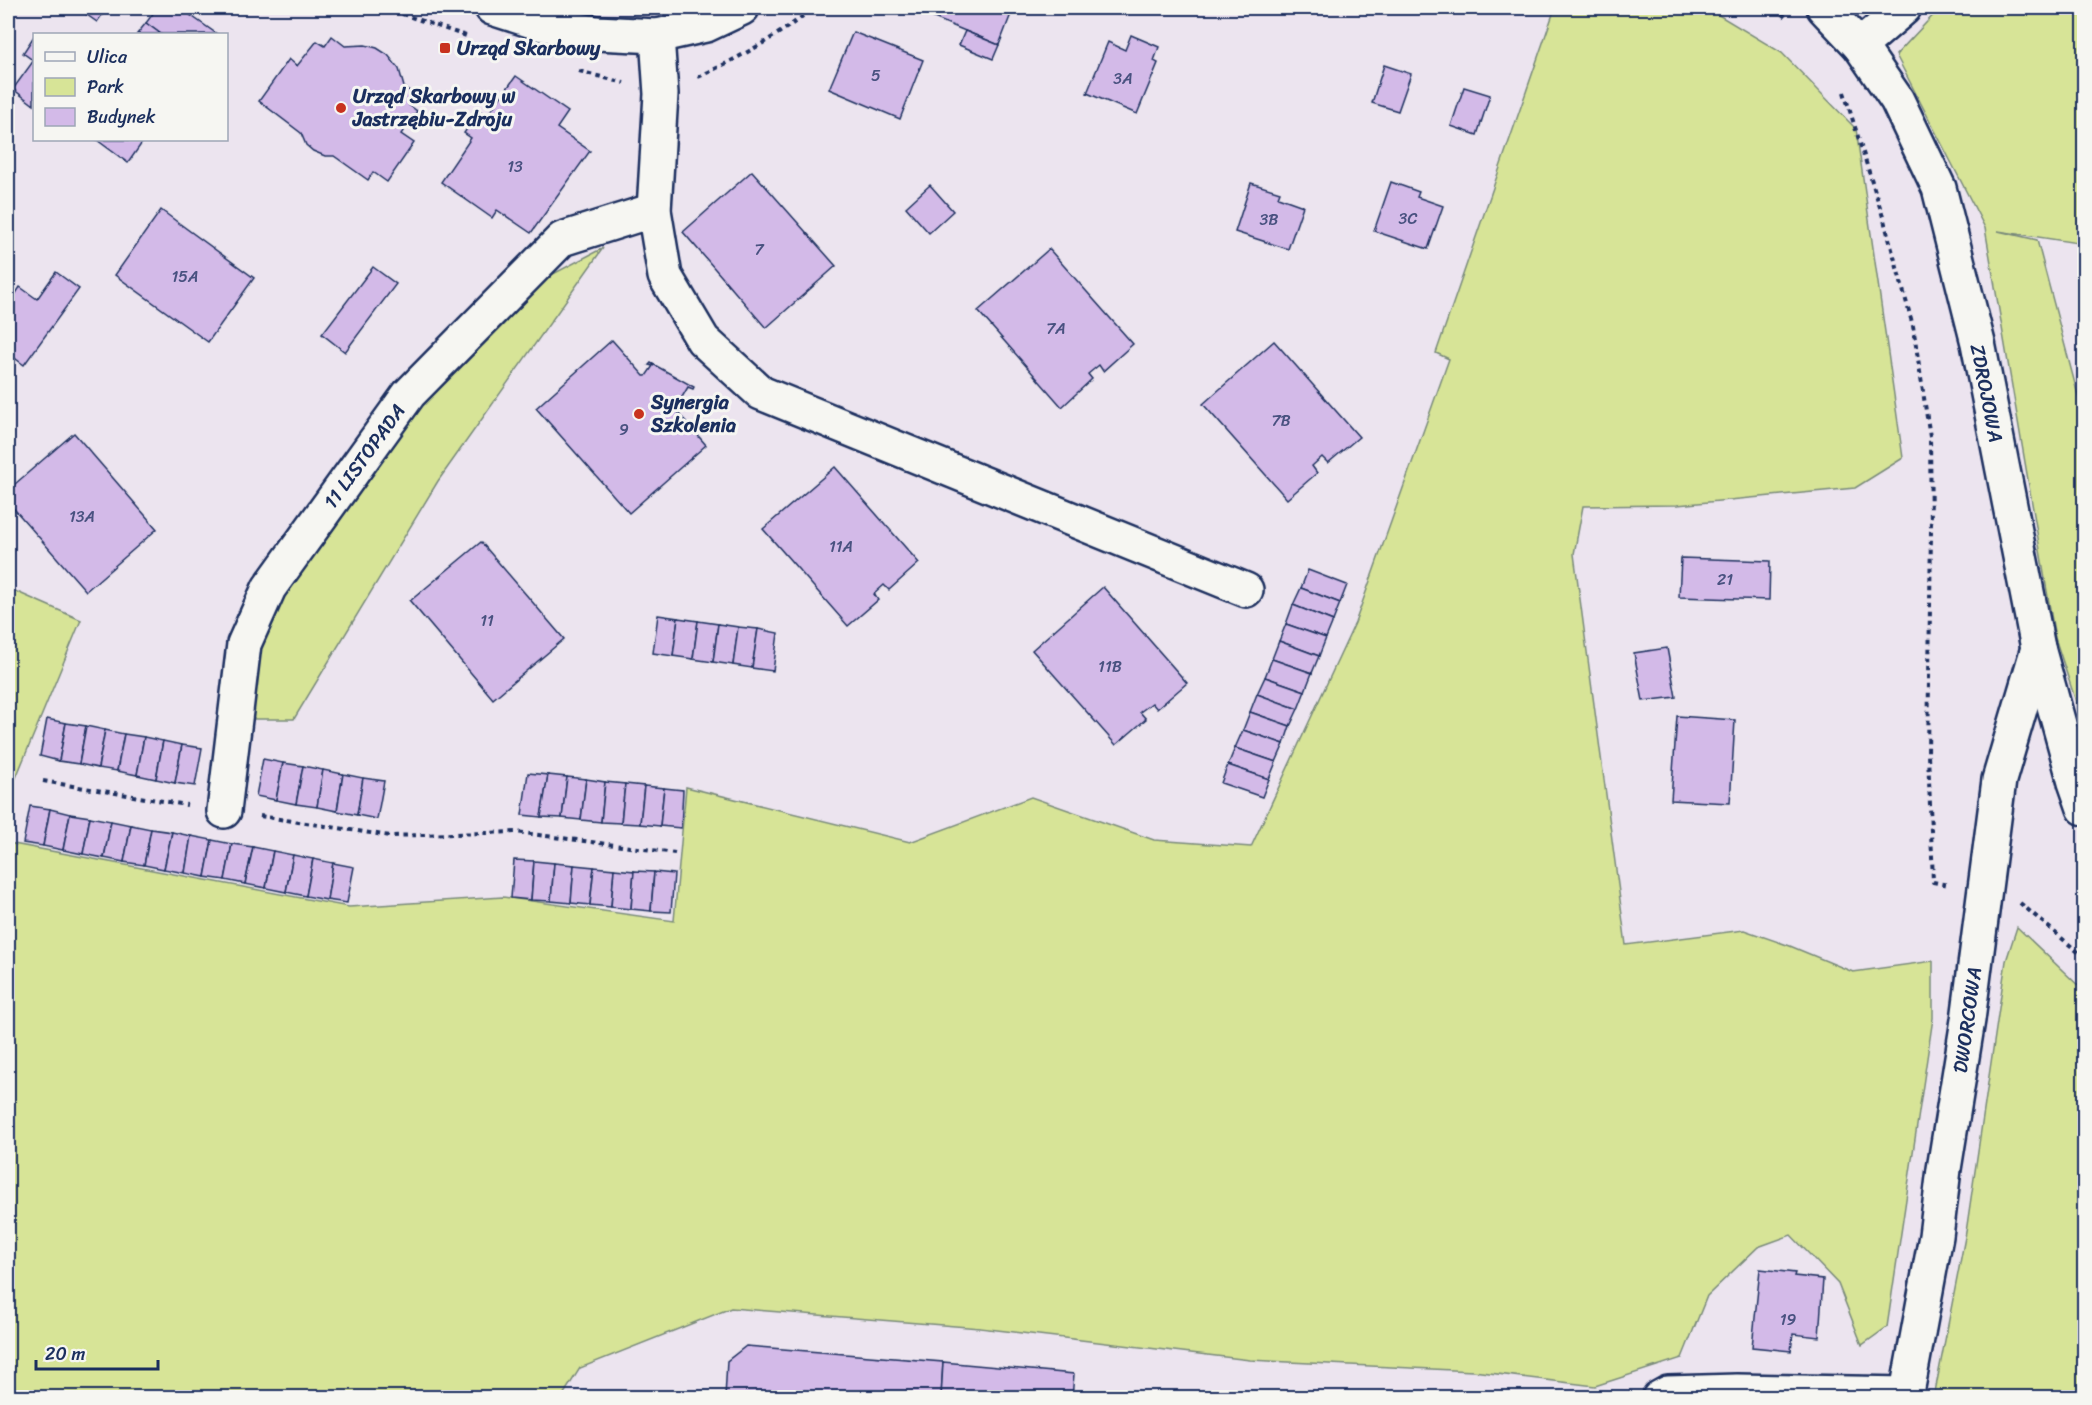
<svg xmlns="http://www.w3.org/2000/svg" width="2092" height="1405" font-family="Sriracha,sans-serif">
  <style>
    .green { fill: #d7e497; stroke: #798a7a; stroke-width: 1.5 }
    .building { fill: #d3bae8; stroke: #1b2f5e; stroke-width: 1.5 }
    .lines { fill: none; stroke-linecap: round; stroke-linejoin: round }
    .street-casing { stroke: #1b2f5e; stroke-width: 38 }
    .secondary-casing { stroke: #1b2f5e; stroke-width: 38 }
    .path { stroke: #1b2f5e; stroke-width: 4; stroke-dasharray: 4.5 4.5; stroke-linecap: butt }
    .street { stroke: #f6f6f2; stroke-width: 33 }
    .secondary { stroke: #f6f6f2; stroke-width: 33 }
    .poi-dot { fill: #c8321e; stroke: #f6f6f2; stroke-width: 2 }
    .labels { text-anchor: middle; stroke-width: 6; stroke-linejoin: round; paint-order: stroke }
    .number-label { font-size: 16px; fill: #495280 }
    .poi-label { font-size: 20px; font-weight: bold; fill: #1b2f5e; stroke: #f6f6f2; text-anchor: start }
    .street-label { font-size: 20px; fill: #1b2f5e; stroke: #f6f6f2 }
  </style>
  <rect width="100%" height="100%" fill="#ece4ef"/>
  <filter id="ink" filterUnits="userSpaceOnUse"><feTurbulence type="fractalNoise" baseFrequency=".0167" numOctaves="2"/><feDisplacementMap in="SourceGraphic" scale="12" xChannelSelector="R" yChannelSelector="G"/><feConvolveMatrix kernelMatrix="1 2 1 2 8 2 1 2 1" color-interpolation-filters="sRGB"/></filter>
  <g filter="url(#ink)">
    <g class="green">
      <path d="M1555,8H1707L1782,53L1856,129L1903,458L1855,488L1677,505L1583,506L1574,554L1626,945L1744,930L1790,946L1853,972L1933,961V1018L1887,1327L1862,1345L1838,1284L1791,1235L1758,1247L1707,1296L1682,1358L1595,1386L1473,1371L1250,1360L980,1328L731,1308L580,1368L562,1397H8V843L349,907L503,897L674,921L686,787L910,842L1031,797L1154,840L1251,847L1355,623L1449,359L1436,353Z"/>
      <path d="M1940,8H2084V244L1998,231L2037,240L2084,418V726L2055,638L1985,228L1896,55Z"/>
      <path d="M603,248L438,481L294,719H251L264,628L364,477L409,417L532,285Z"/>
      <path d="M8,588L81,620L8,797Z"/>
      <path d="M2017,927L2084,991V1397H1934L1966,1232L2006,961Z"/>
    </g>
    <g class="building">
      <path d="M77,8H107L97,22Z"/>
      <path d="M157,8H180L217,34H161L146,23Z"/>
      <path d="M910,8H995L1011,14L999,45Z"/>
      <path d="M146,23L161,34H137Z"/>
      <path d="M965,31L999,45L993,59L959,45Z"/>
      <path d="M853,32L923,60L900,119L829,89Z"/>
      <path d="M1131,35L1159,47L1154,61L1158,63L1137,114L1087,93L1108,42L1125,50Z"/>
      <path d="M34,36V61L23,53Z"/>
      <path d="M332,36L345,46L365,45L377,48L388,55L399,69L404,87L416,96L409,105L417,111L401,134L414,143L387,182L373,172L368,180L334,156H325L313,151L306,145L301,133L259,101L289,59L297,66L317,41L325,46Z"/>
      <path d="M34,60V105L13,89Z"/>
      <path d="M1384,65L1411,74L1398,111L1372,103Z"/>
      <path d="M516,76L568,112L557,128L590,151L531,233L497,210L492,218L441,182L471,138L464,133L480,111L487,116Z"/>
      <path d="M1464,87L1490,95L1477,135L1451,126Z"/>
      <path d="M97,140H144L128,163Z"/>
      <path d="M752,171L836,266L766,328L683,232Z"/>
      <path d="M1391,182L1419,192L1417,197L1443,206L1428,249L1374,231Z"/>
      <path d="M1251,183L1280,192L1278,197L1303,206L1288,249L1235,232Z"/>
      <path d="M930,185L953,211L929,233L906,207Z"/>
      <path d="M161,210L254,278L208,342L115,275Z"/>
      <path d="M1049,249L1133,344L1103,371L1099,365L1088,374L1092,379L1062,407L978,311Z"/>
      <path d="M373,267L396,284L345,352L322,334Z"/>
      <path d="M56,272L79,289L24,365L8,353V303L9,304L20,287L37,299Z"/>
      <path d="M2084,308V339L2078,310Z"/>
      <path d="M612,340L644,376H646L653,366L649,365L651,363L694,387L693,389L688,387L675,409L706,445L629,513L536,408Z"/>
      <path d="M1274,341L1359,437L1328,463L1322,457L1312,466L1317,473L1287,499L1203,404Z"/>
      <path d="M74,433L157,529L86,591L8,502V490Z"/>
      <path d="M835,467L919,563L889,590L884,585L874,594L878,600L848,626L763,529Z"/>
      <path d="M481,542L564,639L493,699L410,601Z"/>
      <path d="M1681,558L1770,561L1769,600L1679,597Z"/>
      <path d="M1308,570L1347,585L1340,603L1301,588Z"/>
      <path d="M1103,587L1187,683L1157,709L1152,703L1140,712L1146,719L1116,745L1032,650Z"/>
      <path d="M1301,588L1340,603L1333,621L1293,605Z"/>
      <path d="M1293,605L1333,621L1326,638L1286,624Z"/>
      <path d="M658,615L678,618L673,656L653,653Z"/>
      <path d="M678,618L698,621L693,659L673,656Z"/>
      <path d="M698,621L718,624L713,662L693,659Z"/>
      <path d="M718,624L738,627L733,665L713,662Z"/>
      <path d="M1286,624L1326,638L1319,656L1279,641Z"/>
      <path d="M738,627L758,629L752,668L733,665Z"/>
      <path d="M758,629L778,633L773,671L752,668Z"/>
      <path d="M1279,641L1319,656L1312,673L1272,659Z"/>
      <path d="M1667,648L1676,697L1643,701L1634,653Z"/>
      <path d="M1272,659L1312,673L1305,691L1265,677Z"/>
      <path d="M1265,677L1305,691L1298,709L1257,694Z"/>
      <path d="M1257,694L1298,709L1290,726L1250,712Z"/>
      <path d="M1250,712L1290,726L1284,744L1243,730Z"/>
      <path d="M1677,716L1735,720L1730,803L1671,800Z"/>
      <path d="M47,719L66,723L59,761L40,756Z"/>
      <path d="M66,723L86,726L79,764L59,761Z"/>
      <path d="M86,726L105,730L98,768L79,764Z"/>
      <path d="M105,730L124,734L117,771L98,768Z"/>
      <path d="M1243,730L1284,744L1276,762L1235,748Z"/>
      <path d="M124,734L144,737L137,775L117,771Z"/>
      <path d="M144,737L163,741L156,779L137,775Z"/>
      <path d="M163,741L182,745L175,783L156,779Z"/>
      <path d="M182,745L202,748L195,786L175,783Z"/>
      <path d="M1235,748L1276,762L1269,779L1228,765Z"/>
      <path d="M263,759L283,763L276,800L256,796Z"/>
      <path d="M283,763L303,766L296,804L276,800Z"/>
      <path d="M1228,765L1269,779L1262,797L1221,783Z"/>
      <path d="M303,766L323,770L317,807L296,804Z"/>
      <path d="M323,770L343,774L337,811L317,807Z"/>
      <path d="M528,773L548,775L541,817L522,815Z"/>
      <path d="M343,774L363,778L357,815L337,811Z"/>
      <path d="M548,775L567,777L562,818L541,817Z"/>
      <path d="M567,777L586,779L581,820L562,818Z"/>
      <path d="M363,778L384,781L377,819L357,815Z"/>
      <path d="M586,779L605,782L601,822L581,820Z"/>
      <path d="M605,782L625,784L621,823L601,822Z"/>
      <path d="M625,784L644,786L640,824L621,823Z"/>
      <path d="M644,786L664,788L660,826L640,824Z"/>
      <path d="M664,788L683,790L681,828L660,826Z"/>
      <path d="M30,806L50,809L43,846L23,843Z"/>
      <path d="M50,809L70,814L63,850L43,846Z"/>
      <path d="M70,814L90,817L83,854L63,850Z"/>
      <path d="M90,817L111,821L104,858L83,854Z"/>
      <path d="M111,821L131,825L124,862L104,858Z"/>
      <path d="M131,825L151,829L144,865L124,862Z"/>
      <path d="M151,829L172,832L164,869L144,865Z"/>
      <path d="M172,832L191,836L185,873L164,869Z"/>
      <path d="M191,836L212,840L205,877L185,873Z"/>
      <path d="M212,840L232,844L225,880L205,877Z"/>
      <path d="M232,844L253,847L245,884L225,880Z"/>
      <path d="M253,847L273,851L266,888L245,884Z"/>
      <path d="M273,851L293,855L286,892L266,888Z"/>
      <path d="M293,855L313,859L306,896L286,892Z"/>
      <path d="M313,859L333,863L327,900L306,896Z"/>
      <path d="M514,860L534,861L531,900L511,898Z"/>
      <path d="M534,861L554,863L551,901L531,900Z"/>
      <path d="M333,863L354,867L347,903L327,900Z"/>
      <path d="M554,863L574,865L571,903L551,901Z"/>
      <path d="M574,865L594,867L590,905L571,903Z"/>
      <path d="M594,867L614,869L611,907L590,905Z"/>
      <path d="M614,869L634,871L631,909L611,907Z"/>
      <path d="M634,871L654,872L651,911L631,909Z"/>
      <path d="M654,872L674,874L671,912L651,911Z"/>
      <path d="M1760,1269L1795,1273L1794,1276L1823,1279L1819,1337L1793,1334L1791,1351L1752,1347Z"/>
      <path d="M746,1346L943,1362L941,1398H725L727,1361Z"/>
      <path d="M943,1362L1074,1374L1072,1398H941Z"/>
    </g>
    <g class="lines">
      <g class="street-casing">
        <g id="street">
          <path d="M657,36L661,94L654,210L665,276L703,340L761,393L1246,590"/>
          <path d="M1860,46L1904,8"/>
          <path d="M224,811L244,644L269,588L409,394L562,239L654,210"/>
          <path d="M1659,1398L1668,1393L1737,1391L1906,1394"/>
          <path d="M1906,1398L1936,1236L1944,1169L1968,1020L1999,780L2038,648"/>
        </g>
      </g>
      <g class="secondary-casing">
        <g id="secondary">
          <path d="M492,8L542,24L597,33L657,36L706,25L742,8"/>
          <path d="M1824,8L1860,46L1897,100L1939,188L1978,343L2038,648L2075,782L2084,808"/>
        </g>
      </g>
      <g class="path">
        <path d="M385,8L466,36"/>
        <path d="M1775,8L1788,19"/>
        <path d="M579,71L624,83"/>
        <path d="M698,77C739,58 779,36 813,8"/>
        <path d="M1844,92L1884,220L1913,326L1930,437L1931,530L1928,754L1933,882L1948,885"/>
        <path d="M43,781L187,805"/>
        <path d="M260,816L390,836L516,832L675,853"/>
        <path d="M2020,903L2084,957"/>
      </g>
      <use href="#street" class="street"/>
      <use href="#secondary" class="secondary"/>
    </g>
  </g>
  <g class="poi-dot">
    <rect x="439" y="42" width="12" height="12" rx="3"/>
    <circle cx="341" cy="108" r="6"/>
    <circle cx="639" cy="414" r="6"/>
  </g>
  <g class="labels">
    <g class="number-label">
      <text x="876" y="81">5</text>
      <text x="1123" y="84">3A</text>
      <text x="515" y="172">13</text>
      <text x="1408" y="224">3C</text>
      <text x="1269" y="225">3B</text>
      <text x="759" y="255">7</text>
      <text x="185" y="282">15A</text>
      <text x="1056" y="334">7A</text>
      <text x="1281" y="426">7B</text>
      <text x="624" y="435">9</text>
      <text x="82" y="522">13A</text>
      <text x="841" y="552">11A</text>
      <text x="1725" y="585">21</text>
      <text x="487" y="626">11</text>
      <text x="1110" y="672">11B</text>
      <text x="1788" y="1325">19</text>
    </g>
    <g class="poi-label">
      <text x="457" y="55">Urząd Skarbowy</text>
      <text x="353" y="103">Urząd Skarbowy w<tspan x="353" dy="23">Jastrzębiu-Zdroju</tspan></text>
      <text x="651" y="409">Synergia<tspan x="651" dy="23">Szkolenia</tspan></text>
    </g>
    <g class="street-label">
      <text transform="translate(1987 393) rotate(79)" y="7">ZDROJOWA</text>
      <text transform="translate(364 456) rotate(-54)" y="7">11 LISTOPADA</text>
      <text transform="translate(1967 1020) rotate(-82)" y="7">DWORCOWA</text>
    </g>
  </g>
  <rect width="2092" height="1405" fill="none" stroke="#f6f6f2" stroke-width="30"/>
  <rect x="15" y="15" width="2062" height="1375" fill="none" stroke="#1b2f5e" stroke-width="2" filter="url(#ink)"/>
  <rect x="33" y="33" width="195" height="108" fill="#f6f6f2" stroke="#9ea6b7" stroke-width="1.5"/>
  <rect x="45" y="52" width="30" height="9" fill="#f6f6f2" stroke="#9ea6b7" stroke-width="1.5"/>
  <text x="87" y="63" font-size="18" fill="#1b2f5e">Ulica</text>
  <rect x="45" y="78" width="30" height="18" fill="#d7e497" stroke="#9ea6b7" stroke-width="1.5"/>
  <text x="87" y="93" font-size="18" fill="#1b2f5e">Park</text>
  <rect x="45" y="108" width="30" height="18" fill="#d3bae8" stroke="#9ea6b7" stroke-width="1.5"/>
  <text x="87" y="123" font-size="18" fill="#1b2f5e">Budynek</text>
  <path d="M36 1360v9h122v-9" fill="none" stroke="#1b2f5e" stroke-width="3"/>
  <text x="45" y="1360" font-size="18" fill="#1b2f5e" stroke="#f6f6f2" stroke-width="4.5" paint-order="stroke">20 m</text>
</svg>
